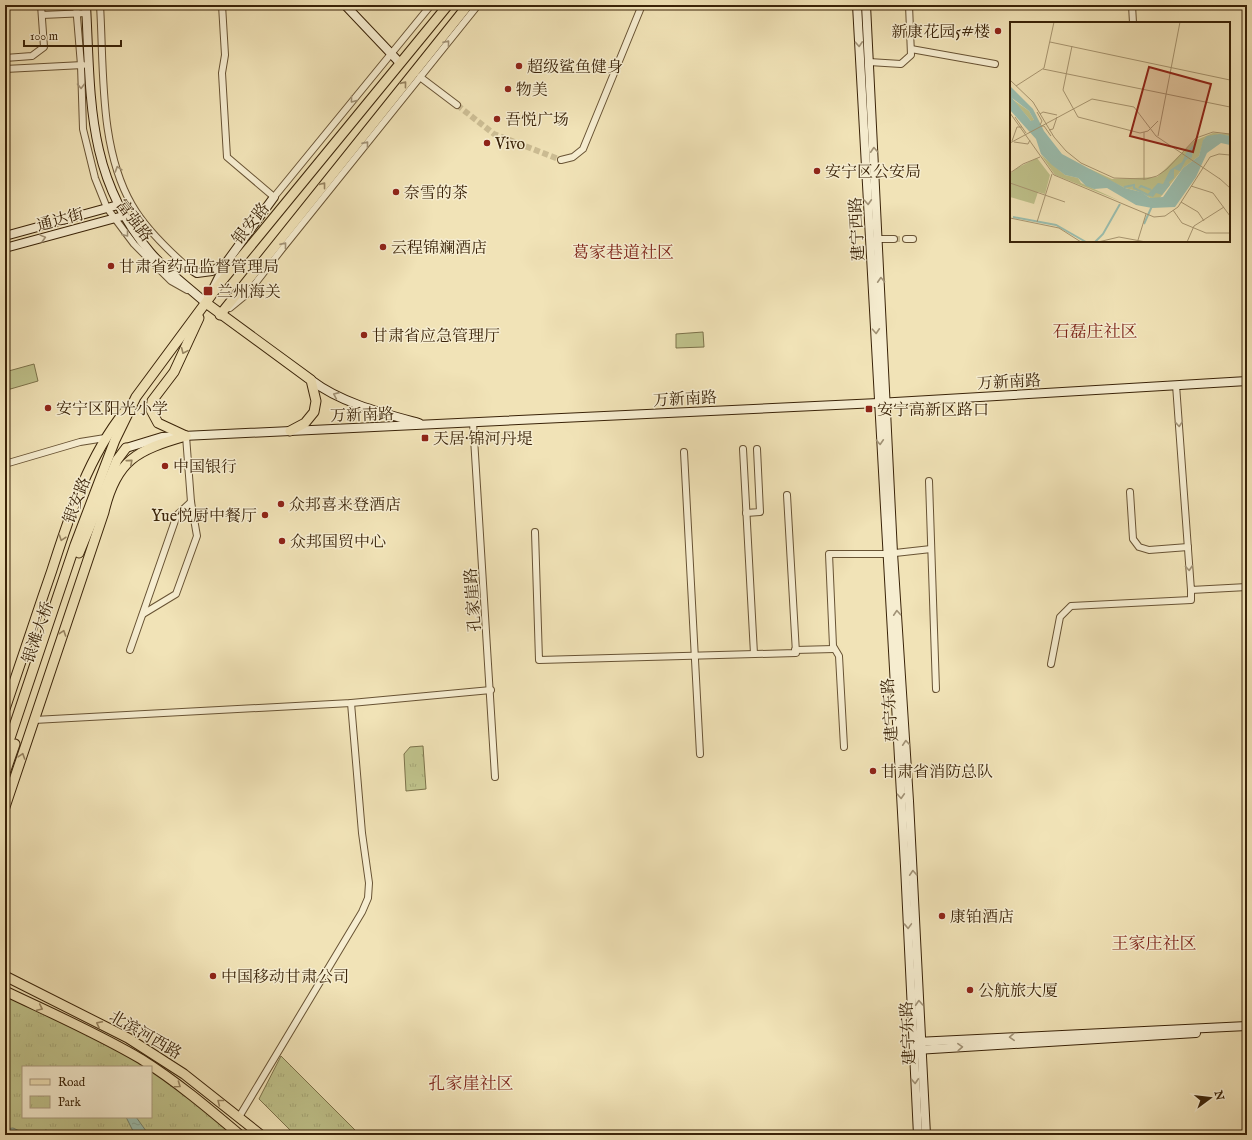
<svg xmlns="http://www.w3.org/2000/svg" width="1252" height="1140" font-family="'IM FELL English','Noto Serif SC',serif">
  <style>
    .green { fill: #bfc28b; stroke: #7c724a }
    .park { fill: url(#park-tufts); stroke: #7c724a; fill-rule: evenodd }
    .water { fill: url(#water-ripples); stroke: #74806c }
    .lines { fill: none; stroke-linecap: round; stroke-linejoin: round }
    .street-tunnel { stroke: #ccbd94; stroke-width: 6; stroke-dasharray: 6 3; stroke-linecap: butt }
    .street-casing { stroke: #685334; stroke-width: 8 }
    .secondary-casing { stroke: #3a2308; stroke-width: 10 }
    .primary-casing { stroke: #3a2308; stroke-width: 11 }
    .street { stroke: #f6edd0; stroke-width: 6 }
    .secondary { stroke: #f6edd0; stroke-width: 8 }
    .primary { stroke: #f1e3b7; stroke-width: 9 }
    .oneway { stroke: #a19276 }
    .oneway2 { stroke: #968360 }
    .poi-dot { fill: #8f2418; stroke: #f6edd0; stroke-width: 1.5 }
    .labels { text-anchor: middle; stroke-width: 3; stroke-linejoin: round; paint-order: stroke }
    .poi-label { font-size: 16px; fill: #3a2308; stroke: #f6edd0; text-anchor: start }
    .street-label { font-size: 16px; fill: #3a2308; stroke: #f6edd0 }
    .neighbourhood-label { font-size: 17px; fill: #7a1f14; stroke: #f6edd0 }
    .inset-river { fill: none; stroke: #9bbeaf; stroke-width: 2 }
    .inset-road { fill: none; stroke: #a89671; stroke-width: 1 }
    .view { fill: #8f2418; fill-opacity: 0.15; stroke: #8f2418; stroke-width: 2 }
    .inset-edge { fill: none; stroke: #3a2308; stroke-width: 2 }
  </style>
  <defs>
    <pattern id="park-tufts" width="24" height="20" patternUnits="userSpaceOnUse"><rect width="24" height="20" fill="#bfc28b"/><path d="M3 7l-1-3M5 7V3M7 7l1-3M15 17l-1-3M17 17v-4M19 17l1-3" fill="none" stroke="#a5a676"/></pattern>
    <pattern id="water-ripples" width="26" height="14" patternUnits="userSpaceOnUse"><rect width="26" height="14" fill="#9bbeaf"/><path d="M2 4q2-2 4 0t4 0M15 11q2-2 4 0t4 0" fill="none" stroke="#86a395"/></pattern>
  </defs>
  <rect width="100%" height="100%" fill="#f1e3b7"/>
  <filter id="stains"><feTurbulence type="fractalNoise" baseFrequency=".005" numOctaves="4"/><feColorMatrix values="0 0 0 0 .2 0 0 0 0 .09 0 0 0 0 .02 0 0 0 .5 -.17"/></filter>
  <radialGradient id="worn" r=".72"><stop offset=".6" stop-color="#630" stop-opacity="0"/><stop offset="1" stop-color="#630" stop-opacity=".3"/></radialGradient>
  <g class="green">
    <path d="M703,332L704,347L676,348V334Z"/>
    <path d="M34,364L38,381L7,390L5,372Z"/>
  </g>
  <g class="park">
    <path d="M423,746L426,789L406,791L404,754L410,747Z"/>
    <path d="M5,991L142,1060L240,1135H5ZM23,1067H151V1117H23Z"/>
    <path d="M281,1056L360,1135H295L259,1099Z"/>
  </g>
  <g class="water">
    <path d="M126,1117H136L149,1135H135Z"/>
    <path d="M13,1128C25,1134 33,1135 46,1130L56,1135H5V1129Z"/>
  </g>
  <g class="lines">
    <g class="street-tunnel">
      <path d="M457,105L494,134L561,160"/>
      <path d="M894,239H906"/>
    </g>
    <g class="street-casing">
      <g id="street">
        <path d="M76,5L81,65L83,129L95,178L107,208L134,244L171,281L187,290"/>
        <path d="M100,5C104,69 99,148 132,205C145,228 166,248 185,265"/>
        <path d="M222,5L225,55L222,73L227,157L274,197L431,5"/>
        <path d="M1132,5L1133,23"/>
        <path d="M42,15L87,13"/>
        <path d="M911,49L995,64"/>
        <path d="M5,58L32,56L44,47L41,5"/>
        <path d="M869,62L901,64L911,55L909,5"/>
        <path d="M5,69L83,65"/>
        <path d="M420,77L457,105"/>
        <path d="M561,160L573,157L583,149L642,5"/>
        <path d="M879,239H894"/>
        <path d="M906,239H913"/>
        <path d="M230,308L247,294L282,249L478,5"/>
        <path d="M1176,385L1191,590L1247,587"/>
        <path d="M473,422L495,777"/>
        <path d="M743,449L754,654"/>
        <path d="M684,452L700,754"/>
        <path d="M5,464L80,442L105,438"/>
        <path d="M929,481L936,689"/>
        <path d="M1130,492L1133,539L1139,547L1149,550L1188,547"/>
        <path d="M746,513L760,512L757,449"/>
        <path d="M535,532L539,660L796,653L787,495"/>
        <path d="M143,614L176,594L197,536L191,502L186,436"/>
        <path d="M130,650L177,515L191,502"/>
        <path d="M795,650L834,649"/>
        <path d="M1051,664L1060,617L1071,606L1191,600V590"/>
        <path d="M34,720L351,703L491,690"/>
        <path d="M844,747L839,656L833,646L829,554H886L931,549"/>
        <path d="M239,1117L362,912L368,898L369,883L362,833L351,703"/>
      </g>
    </g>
    <g class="secondary-casing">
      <g id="secondary">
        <path d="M86,5C91,97 86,177 150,252C166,271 187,286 206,303L209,297"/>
        <path d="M345,5L400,63"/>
        <path d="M857,5L905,866L918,1135"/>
        <path d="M866,5L893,553L909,801L926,1135"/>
        <path d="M5,236L118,205"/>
        <path d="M5,248L123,216"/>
        <path d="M185,265L197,273L212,271L226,263L274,197"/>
        <path d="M214,287L226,263"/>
        <path d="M311,380C341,403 382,413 419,423"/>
        <path d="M126,448L162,437L878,403L1247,381"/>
        <path d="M916,1042L1247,1026"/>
        <path d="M916,1050L1196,1033"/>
      </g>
    </g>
    <g class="primary-casing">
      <g id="primary">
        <path d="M206,303L311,380L316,401L314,412L305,423L290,431"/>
        <path d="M220,315L468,5"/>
        <path d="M186,436L158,423L151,410L152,401L174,372L199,318"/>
        <path d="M79,553L117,460L126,448"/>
        <path d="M5,709C21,662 36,616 52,570C70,514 88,457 125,411"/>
        <path d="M5,753L75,545L115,440L136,397L221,282L448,5"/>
        <path d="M5,773L15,744"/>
        <path d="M5,807L104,512C116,460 137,450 186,436"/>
        <path d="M5,976L128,1038L184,1074L261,1135"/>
        <path d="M5,991C51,1013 97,1033 141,1059C176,1081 208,1108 240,1135"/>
      </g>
    </g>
    <use href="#street" class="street"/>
    <use href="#secondary" class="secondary"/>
    <use href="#primary" class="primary"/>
  </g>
  <defs><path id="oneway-chevron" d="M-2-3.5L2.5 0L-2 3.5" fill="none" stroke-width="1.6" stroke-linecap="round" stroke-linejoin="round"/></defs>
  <g class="oneway">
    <use href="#oneway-chevron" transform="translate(447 43) rotate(-51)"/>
    <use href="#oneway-chevron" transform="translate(859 44) rotate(87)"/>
    <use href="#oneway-chevron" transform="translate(81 86) rotate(89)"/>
    <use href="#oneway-chevron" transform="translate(353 100) rotate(129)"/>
    <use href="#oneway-chevron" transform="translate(366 144) rotate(-51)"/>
    <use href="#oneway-chevron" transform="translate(874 150) rotate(-93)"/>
    <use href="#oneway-chevron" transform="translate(118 169) rotate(-107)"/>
    <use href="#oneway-chevron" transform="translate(868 202) rotate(87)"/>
    <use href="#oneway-chevron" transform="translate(126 234) rotate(52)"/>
    <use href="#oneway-chevron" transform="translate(43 238) rotate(-15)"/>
    <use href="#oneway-chevron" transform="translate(284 245) rotate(-51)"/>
    <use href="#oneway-chevron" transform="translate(881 280) rotate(-93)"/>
    <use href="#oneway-chevron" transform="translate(876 331) rotate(87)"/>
    <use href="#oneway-chevron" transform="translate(336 395) rotate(-156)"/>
    <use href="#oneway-chevron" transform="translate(1179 424) rotate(86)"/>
    <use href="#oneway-chevron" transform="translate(880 442) rotate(87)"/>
    <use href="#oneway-chevron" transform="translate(1189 568) rotate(86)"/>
    <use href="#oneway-chevron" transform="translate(897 613) rotate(-94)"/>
    <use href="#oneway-chevron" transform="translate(906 743) rotate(-94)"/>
    <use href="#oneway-chevron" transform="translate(901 796) rotate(87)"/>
    <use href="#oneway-chevron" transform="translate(913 873) rotate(-93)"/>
    <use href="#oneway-chevron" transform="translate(908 926) rotate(88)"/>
    <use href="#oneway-chevron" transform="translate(919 1003) rotate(-93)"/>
    <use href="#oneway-chevron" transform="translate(1012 1037) rotate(177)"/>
    <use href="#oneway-chevron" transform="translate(960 1047) rotate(-3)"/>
    <use href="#oneway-chevron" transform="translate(915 1081) rotate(87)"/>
  </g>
  <g class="oneway2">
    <use href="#oneway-chevron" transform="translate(404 84) rotate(-51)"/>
    <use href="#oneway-chevron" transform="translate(323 185) rotate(-52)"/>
    <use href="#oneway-chevron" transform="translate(184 351) rotate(114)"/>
    <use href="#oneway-chevron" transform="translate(130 462) rotate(-41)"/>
    <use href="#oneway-chevron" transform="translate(62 538) rotate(109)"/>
    <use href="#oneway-chevron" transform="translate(63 633) rotate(-71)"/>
    <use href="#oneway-chevron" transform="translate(22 756) rotate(-72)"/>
    <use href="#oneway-chevron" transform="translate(40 1008) rotate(25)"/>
    <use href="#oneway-chevron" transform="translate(99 1024) rotate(-153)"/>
    <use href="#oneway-chevron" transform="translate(178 1085) rotate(35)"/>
    <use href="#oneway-chevron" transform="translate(220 1102) rotate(-142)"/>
  </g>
  <g class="poi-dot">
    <circle cx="998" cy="31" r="4"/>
    <circle cx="519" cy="66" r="4"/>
    <circle cx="508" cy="89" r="4"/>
    <circle cx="497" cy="119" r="4"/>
    <circle cx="487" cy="143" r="4"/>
    <circle cx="817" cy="171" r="4"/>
    <circle cx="396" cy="192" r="4"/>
    <circle cx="383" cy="247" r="4"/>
    <circle cx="111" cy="266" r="4"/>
    <rect x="203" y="286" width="10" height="10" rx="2"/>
    <circle cx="364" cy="335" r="4"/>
    <circle cx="48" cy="408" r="4"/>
    <rect x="865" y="405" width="8" height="8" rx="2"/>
    <rect x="421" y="434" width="8" height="8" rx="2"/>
    <circle cx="165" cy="466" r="4"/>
    <circle cx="281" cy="504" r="4"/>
    <circle cx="265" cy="515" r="4"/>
    <circle cx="282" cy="541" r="4"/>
    <circle cx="873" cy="771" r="4"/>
    <circle cx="942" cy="916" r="4"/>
    <circle cx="213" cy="976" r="4"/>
    <circle cx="970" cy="990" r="4"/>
  </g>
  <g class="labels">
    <g class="poi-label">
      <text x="990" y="37" text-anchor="end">新康花园5#楼</text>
      <text x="527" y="72">超级鲨鱼健身</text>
      <text x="516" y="95">物美</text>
      <text x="505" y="125">吾悦广场</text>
      <text x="495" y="149">Vivo</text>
      <text x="825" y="177">安宁区公安局</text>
      <text x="404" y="198">奈雪的茶</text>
      <text x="391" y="253">云程锦斓酒店</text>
      <text x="119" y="272">甘肃省药品监督管理局</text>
      <text x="217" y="297">兰州海关</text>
      <text x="372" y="341">甘肃省应急管理厅</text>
      <text x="56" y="414">安宁区阳光小学</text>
      <text x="877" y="415">安宁高新区路口</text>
      <text x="433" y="444">天居·锦河丹堤</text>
      <text x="173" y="472">中国银行</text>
      <text x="289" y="510">众邦喜来登酒店</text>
      <text x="257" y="521" text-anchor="end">Yue悦厨中餐厅</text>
      <text x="290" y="547">众邦国贸中心</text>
      <text x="881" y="777">甘肃省消防总队</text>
      <text x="950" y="922">康铂酒店</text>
      <text x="221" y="982">中国移动甘肃公司</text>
      <text x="978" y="996">公航旅大厦</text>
    </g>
    <g class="street-label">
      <text transform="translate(60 219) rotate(-15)" y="6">通达街</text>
      <text transform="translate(135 220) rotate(53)" y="6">富强路</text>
      <text transform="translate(250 223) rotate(-51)" y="6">银安路</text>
      <text transform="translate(856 229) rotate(-93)" y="6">建宁西路</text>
      <text transform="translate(1009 381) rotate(-3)" y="6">万新南路</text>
      <text transform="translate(685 398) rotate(-3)" y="6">万新南路</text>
      <text transform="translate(362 414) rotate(-2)" y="6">万新南路</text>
      <text transform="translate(76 500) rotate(-69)" y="6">银安路</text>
      <text transform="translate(472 600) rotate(-94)" y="6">孔家崖路</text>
      <text transform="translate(37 632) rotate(-71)" y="6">银滩大桥</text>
      <text transform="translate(889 710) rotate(-94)" y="6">建宁东路</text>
      <text transform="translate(907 1033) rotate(-93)" y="6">建宁东路</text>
      <text transform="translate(146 1034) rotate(30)" y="6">北滨河西路</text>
    </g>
    <g class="neighbourhood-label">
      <text x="623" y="258">葛家巷道社区</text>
      <text x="1095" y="337">石磊庄社区</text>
      <text x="1154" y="949">王家庄社区</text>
      <text x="471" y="1089">孔家崖社区</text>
    </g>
  </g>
  <g transform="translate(1010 22)">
    <rect width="220" height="220" fill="#f1e3b7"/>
    <path d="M27,136L40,153L35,172L28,170L24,182L0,175V152L7,146Z" fill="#bfc28b"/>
    <path d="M2,77L19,89L25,100H22Z" fill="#bfc28b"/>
    <path d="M203,111L220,112V114L204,113L194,117L189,134L173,146L149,177L140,176L131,170L115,166L80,149V147L102,157L147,155L184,119ZM31,133L55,153L68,156L71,161L110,179L45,153Z" fill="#bfc28b"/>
    <path d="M0,64L23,87L34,109L52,132L115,166L131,170L140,176L153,175L173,146L189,134L193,118L197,114L210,112L220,114V123L211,121L197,131L186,155L165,185L142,186L126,183L97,166L84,167L76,164L68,156L55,153L42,143L31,132L26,117L0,88ZM2,76L19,89L24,98L21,99ZM184,122L182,135L178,140L181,135L176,138L170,149L164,147V156L159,160L160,163L152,173L146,171L143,175L137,173L148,161L153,162L160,148L172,140L176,131Z" fill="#9bbeaf" fill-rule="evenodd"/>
    <path class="inset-river" d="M114,165L124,163V166L138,173M129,166L131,164L141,168M3,195L46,203L76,220M134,202L142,184M85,220L93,212L110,182"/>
    <path class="inset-road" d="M40,20L220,58M62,24L53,68L68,95L130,111L138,109L148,99M33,47L220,85M0,58L23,80L44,115L56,129L71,141L104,156L136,157L147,154L157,147L186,116L203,110L220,112M6,64L34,46L44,0M27,90L32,99L30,103M0,91L44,153L144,195L155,194L168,185L200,135L209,132L220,133M30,92L33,90L47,93M5,95L16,111M31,104H34L41,114M39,108L43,107L47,95M134,110V158M148,114L170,0M2,119L7,105H12M4,120L18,122L20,118M0,121L82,77L124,85L146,114L210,157M0,151L13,142L30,135M209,156L220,166M0,161L55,180M181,164L203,171L220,194M171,180L188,190L194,199M163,188L172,201L196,211H220M0,196L49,206L71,220M27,200L42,152M128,218L136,192M88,220L109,215L136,220M177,220L184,204L214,185"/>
    <path class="view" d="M139,45L201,62L183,130L120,114Z"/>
    <rect width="220" height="220" class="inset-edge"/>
  </g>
  <rect width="1252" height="1140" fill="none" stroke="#f1e3b7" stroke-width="20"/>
  <rect x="6" y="6" width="1240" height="1128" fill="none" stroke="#3a2308" stroke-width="2"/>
  <rect x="10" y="10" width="1232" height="1120" fill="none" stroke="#3a2308"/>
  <rect x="22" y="1066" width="130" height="52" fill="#f6edd0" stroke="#ab9c80"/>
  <rect x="30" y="1079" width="20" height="6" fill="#f1e3b7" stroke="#ab9c80"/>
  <text x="58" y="1086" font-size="12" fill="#3a2308">Road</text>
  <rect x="30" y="1096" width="20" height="12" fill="url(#park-tufts)" stroke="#ab9c80"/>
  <text x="58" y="1106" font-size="12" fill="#3a2308">Park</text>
  <g transform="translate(1210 1098) rotate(75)" stroke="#f6edd0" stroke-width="3" paint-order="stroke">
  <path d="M0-3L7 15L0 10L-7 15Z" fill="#3a2308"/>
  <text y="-6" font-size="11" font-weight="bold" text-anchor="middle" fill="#3a2308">N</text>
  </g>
  <path d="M24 40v6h97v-6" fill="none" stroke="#3a2308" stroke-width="2"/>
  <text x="30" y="40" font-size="12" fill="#3a2308" stroke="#f6edd0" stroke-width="3" paint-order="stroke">100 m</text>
  <rect width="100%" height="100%" filter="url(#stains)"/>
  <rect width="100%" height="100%" fill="url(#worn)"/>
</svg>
